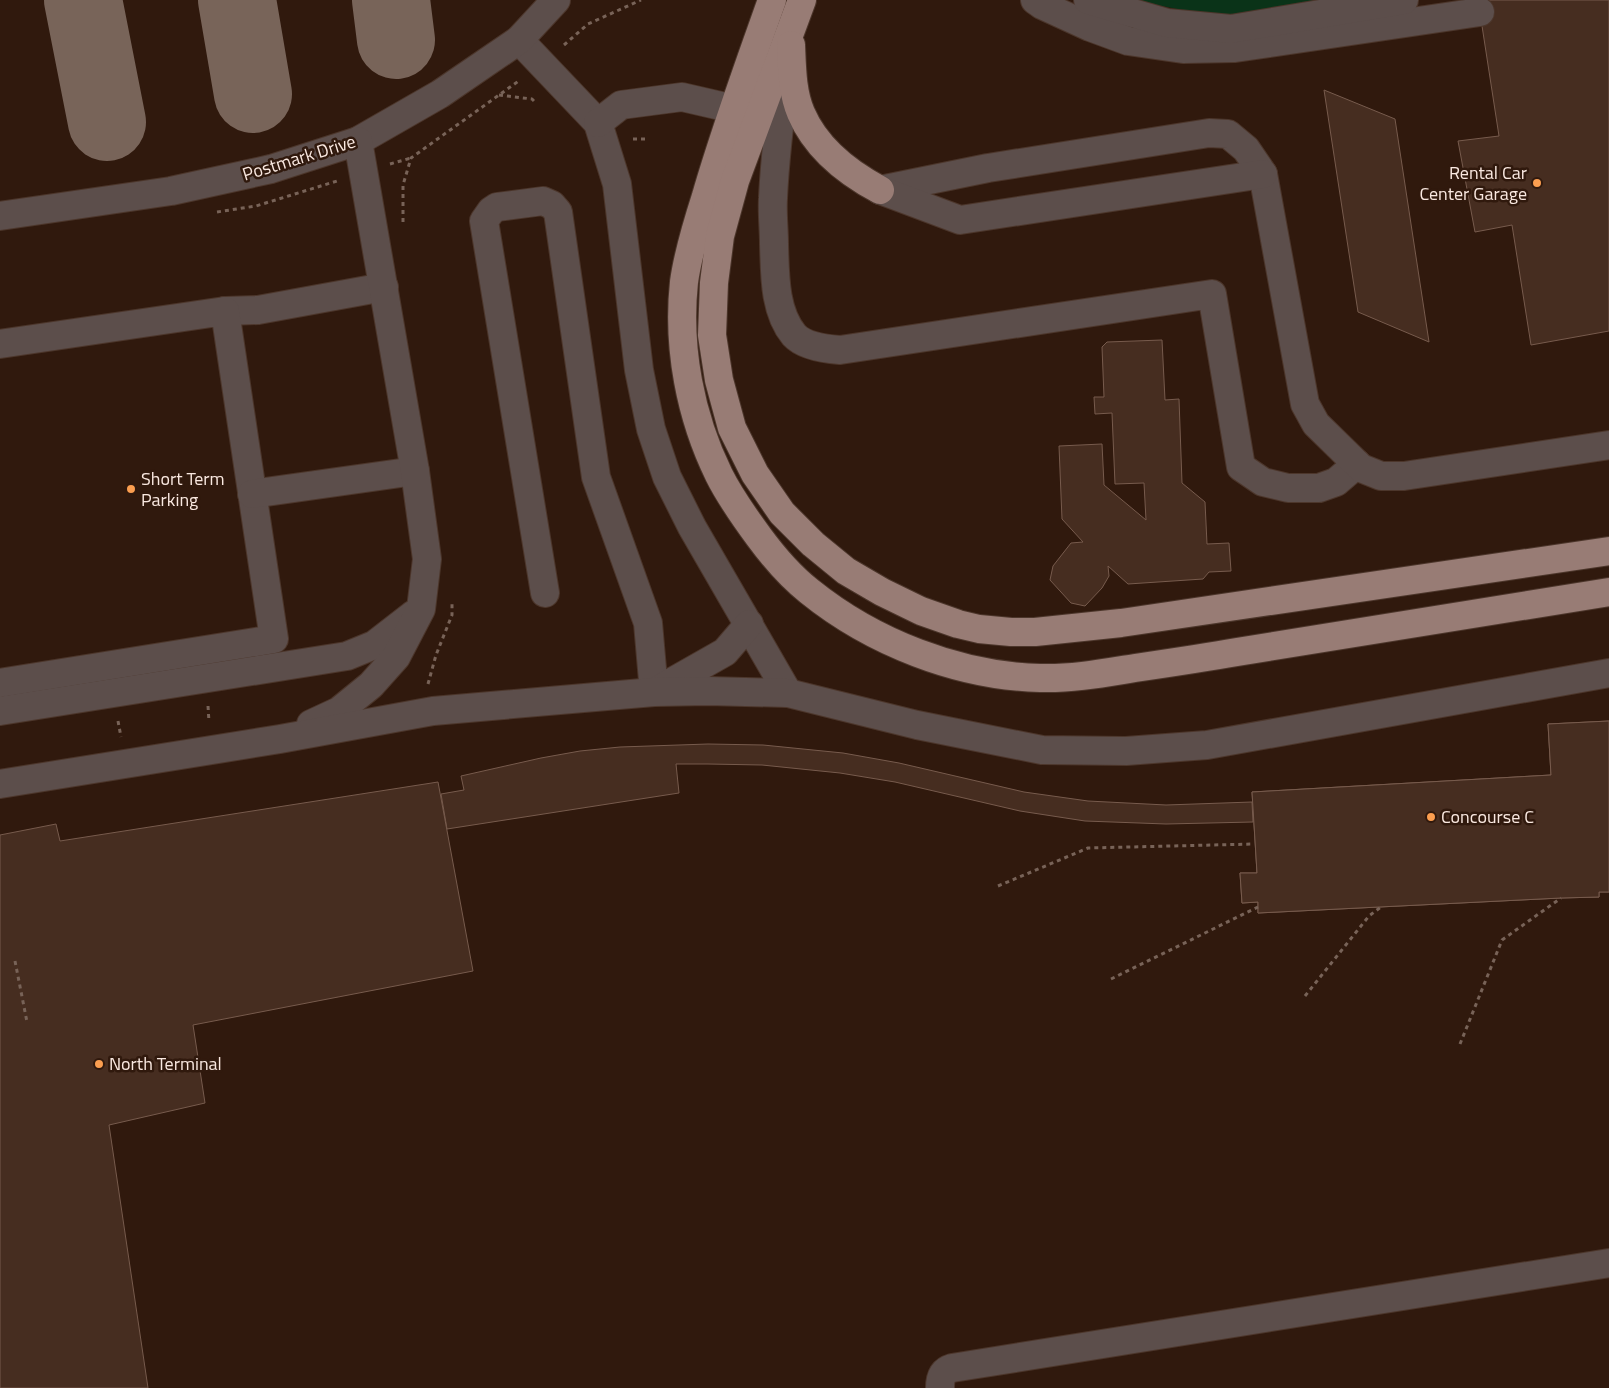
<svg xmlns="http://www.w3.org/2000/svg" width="1609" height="1388" font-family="'Titillium Web',sans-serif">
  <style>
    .green { fill: #0a3318 }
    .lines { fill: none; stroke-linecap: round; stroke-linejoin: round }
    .taxiway { stroke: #786459; stroke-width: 78 }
    .building { fill: #462d20; stroke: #775b4d }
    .minor-casing { stroke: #4c362b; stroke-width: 30 }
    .major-casing { stroke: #4c362b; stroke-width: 30 }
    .path { stroke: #786358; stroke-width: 3; stroke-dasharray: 4 4; stroke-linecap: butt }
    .minor { stroke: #5c4e4b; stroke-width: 28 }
    .major { stroke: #987c75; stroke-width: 28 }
    .poi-dot { fill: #fb9e50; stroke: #30190d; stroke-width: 2 }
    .labels { text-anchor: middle; stroke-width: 5; stroke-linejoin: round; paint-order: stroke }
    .street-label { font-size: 18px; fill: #fae9e1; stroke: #30190d }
    .poi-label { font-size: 18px; fill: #fae9e1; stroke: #30190d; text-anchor: start }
  </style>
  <rect width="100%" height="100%" fill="#30190d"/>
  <path class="green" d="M1131,0H1330L1229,19Z"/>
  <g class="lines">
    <g class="taxiway">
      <path d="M83,0L107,122"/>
      <path d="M237,0L253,94"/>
      <path d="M391,0L396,40"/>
    </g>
  </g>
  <g class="building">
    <path d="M1478,0H1609V331L1531,345L1512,225L1475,232L1458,141L1499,136Z"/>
    <path d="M1324,90L1395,119L1429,342L1358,312Z"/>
    <path d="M1162,340L1165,400L1179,399L1182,483L1205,502L1207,544L1229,543L1231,571L1209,572L1203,579L1128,584L1108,566L1109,576L1102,588L1085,606L1071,603L1050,580L1053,566L1071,543L1083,542L1062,519L1059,446L1102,444L1104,485L1146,520L1144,483L1115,484L1112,413L1095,414L1094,397H1104L1102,347L1107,342Z"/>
    <path d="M1609,721V892H1599V897L1561,898L1258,913V902L1242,903L1240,873H1257L1252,792L1551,775L1548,724Z"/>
    <path d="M1609,721V892H1599V897L1561,898L1258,913V902L1242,903L1240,873H1257L1252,792L1551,775L1548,724Z"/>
    <path d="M708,744L763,745L843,753L899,763L1024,792L1088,801L1166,805L1252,802L1253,822L1166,824L1085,821L1020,811L895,782L840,773L762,765L708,764H676L679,793L447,829L441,794L464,790L461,776L541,758L580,751L620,747Z"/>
    <path d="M438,782L473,971L193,1025L205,1103L109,1125L148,1388H0V835L56,824L60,841Z"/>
  </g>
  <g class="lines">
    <g class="minor-casing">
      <g id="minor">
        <path d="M1035,0L1042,5L1090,27L1128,41L1183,49L1235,48L1480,12"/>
        <path d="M1088,0L1167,23L1231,29L1404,0"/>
        <path d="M519,40L598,123L617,184L639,370L651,429L667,477L692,527L788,693"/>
        <path d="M787,62C781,107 775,153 773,198C772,213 774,229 774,244C775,274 774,311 794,335C804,346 826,349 840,350L1212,294L1241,467L1263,482L1288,488H1319L1336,482L1357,464"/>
        <path d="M598,123L621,105L682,97L734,109"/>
        <path d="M880,190L988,168L1209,133L1228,134L1246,149L1263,174L1305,404L1316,424L1361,468L1381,476H1404L1609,445"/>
        <path d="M880,190L960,220L1263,174"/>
        <path d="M0,216L171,191L271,169L358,141L440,94L519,40L556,0"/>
        <path d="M225,311L258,310L384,287"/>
        <path d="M0,344L225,311L274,639L0,683"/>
        <path d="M252,494L415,471"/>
        <path d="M545,593L484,221L491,211L497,207L543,201L552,205L558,212L596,477L648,623L654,692"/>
        <path d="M658,690L725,652L749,624"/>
        <path d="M0,711L347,656L374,645L414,614"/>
        <path d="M311,724L339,711L371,685L396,657L421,609L427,559L415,471L358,141"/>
        <path d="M0,784L280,739L433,711L654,692L708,691L788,693L917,725L1042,750L1126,751L1207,745L1609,673"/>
        <path d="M940,1388C940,1378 942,1371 952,1368L1609,1263"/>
      </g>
    </g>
    <g class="major-casing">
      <g id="major">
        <path d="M772,0C749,65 725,130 706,196C697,224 688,253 684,282C677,347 690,416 719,475C730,497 745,518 759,537C773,556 790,576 809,591C872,642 958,676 1040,678C1072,679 1104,673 1135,668C1169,663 1203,658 1237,652C1361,633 1485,613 1609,592"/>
        <path d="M802,0L735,181L720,236L714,283L712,335L719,380L732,428L755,474L782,513L813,544L846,571L882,592L921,611L958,624L979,629L1011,632H1035L1121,623L1609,551"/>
        <path d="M791,45C792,68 792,92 801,113C816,148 848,173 880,190"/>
      </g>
    </g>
    <g class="path">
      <path d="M564,45L588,24L641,0"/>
      <path d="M499,95L532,99L536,103"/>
      <path d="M633,139H647"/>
      <path d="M390,164L411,158"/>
      <path d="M217,212L256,206L337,181"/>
      <path d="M403,222V185L411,158L520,80"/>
      <path d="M428,684L436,655L452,615V604"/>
      <path d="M208,706L209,722"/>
      <path d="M118,721L121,737"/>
      <path d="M998,886L1088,848L1254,844"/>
      <path d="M15,961L27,1022"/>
      <path d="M1111,979L1258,907"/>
      <path d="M1305,996L1369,916L1381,907"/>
      <path d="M1460,1044L1502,940L1561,898"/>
    </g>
    <use href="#minor" class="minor"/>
    <use href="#major" class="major"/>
  </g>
  <g class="poi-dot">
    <circle cx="1537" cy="183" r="5"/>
    <circle cx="131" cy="489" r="5"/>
    <circle cx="1431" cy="817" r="5"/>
    <circle cx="99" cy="1064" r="5"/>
  </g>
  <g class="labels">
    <g class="street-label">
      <text transform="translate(299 158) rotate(-17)" y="6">Postmark Drive</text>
    </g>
    <g class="poi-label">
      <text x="1527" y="179" text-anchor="end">Rental Car<tspan x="1527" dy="21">Center Garage</tspan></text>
      <text x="141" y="485">Short Term<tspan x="141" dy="21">Parking</tspan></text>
      <text x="1441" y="823">Concourse C</text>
      <text x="109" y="1070">North Terminal</text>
    </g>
  </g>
</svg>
